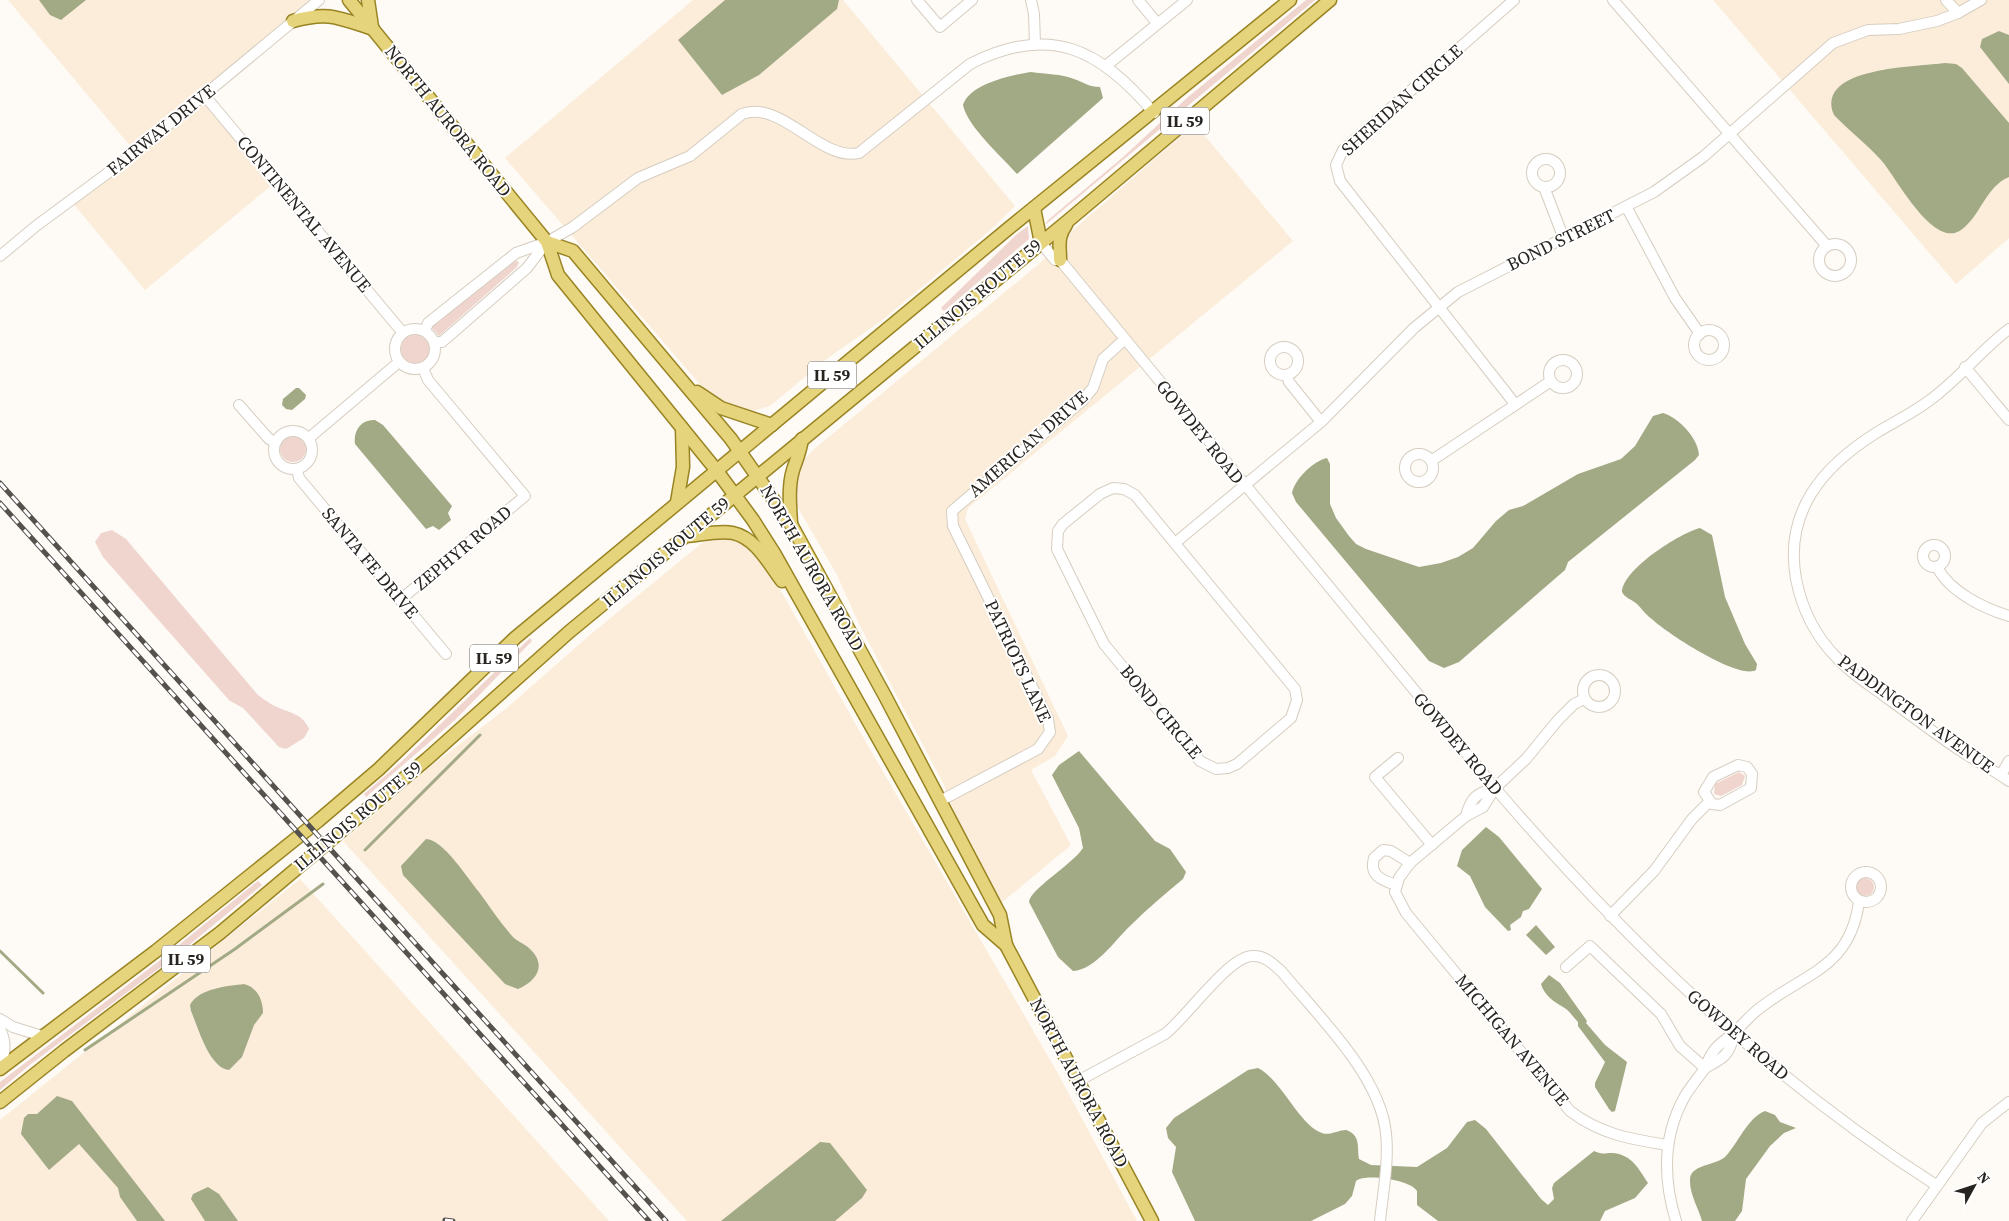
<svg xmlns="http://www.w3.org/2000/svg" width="2009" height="1221" font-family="'Source Serif 4',serif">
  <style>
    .built { fill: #fbedda }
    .green { fill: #f0d5ce }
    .water { fill: #a2a985 }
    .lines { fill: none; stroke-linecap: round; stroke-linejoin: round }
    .stream { stroke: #a2a985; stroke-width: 3 }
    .minor-casing { stroke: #d6cdc0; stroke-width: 12 }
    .major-casing { stroke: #998423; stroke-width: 15 }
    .minor { stroke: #fff; stroke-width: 10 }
    .major { stroke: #e6d47c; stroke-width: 12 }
    .rail-casing { stroke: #55514d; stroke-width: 5 }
    .rail { stroke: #fff; stroke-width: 3; stroke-dasharray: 9; stroke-linecap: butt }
    .labels { text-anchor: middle; stroke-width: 4; stroke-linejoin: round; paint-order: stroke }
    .shield { fill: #fff; stroke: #686663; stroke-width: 1 }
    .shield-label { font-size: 16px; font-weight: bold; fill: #282420 }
    .street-label { font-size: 18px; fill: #282420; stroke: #fff }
  </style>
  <rect width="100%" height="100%" fill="#fefaf5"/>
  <g class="built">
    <path d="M8,0H313L205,90L278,180L145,290L72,202L136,153Z"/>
    <path d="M693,0H843L1015,206L995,226L885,318L828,358L770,406L753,411H735L704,389L505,158Z"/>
    <path d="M1713,0H2009V238L1956,284Z"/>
    <path d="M1195,124L1293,241L968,508L965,519L1068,736L1055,756L1031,770L1071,845L1000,904L955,814L943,783L859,624L837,575L797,506L794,496L796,476L802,462L813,450L1039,264L1073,230Z"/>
    <path d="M720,536L740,541L757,555L780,589L860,732L1056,1070L1137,1221H687L343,841L431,766L507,708L591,634L702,543Z"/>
    <path d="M300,879L609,1221H0V1120Z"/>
  </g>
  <g class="green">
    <path d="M1306,0H1315L1045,225L1048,220L1122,158L1188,97Z"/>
    <path d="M1028,226L1029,239L944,311L941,308L1017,234Z"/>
    <path d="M514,260L519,262L517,267L439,336L430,326Z"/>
    <circle cx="416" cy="349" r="15"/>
    <circle cx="293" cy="449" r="13"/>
    <path d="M112,530L126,539L257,694C263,699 270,704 277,707C290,713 303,714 309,729L304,738L286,749L279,747L243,708L230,701L221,691L103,557L95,542L101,533Z"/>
    <path d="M530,638L532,641L455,720L366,797L364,794L400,763Z"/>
    <path d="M1739,772L1745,776L1742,785L1721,796L1714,794L1715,784Z"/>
    <circle cx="1865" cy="887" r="9"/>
    <path d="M258,881L262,885L177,955L31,1064L0,1090V1082L159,961Z"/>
  </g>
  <g class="water">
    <path d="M39,0H86L61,20L50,15Z"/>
    <path d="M725,0H839L837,9L759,75L722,95L678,40Z"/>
    <path d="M1999,31L2009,35V84L1980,47L1982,39Z"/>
    <path d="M1945,63L1956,64L1962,68L2009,123V177C1985,187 1981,216 1961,230C1933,250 1895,175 1881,160C1867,144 1849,131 1834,115C1814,66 1919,67 1945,63Z"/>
    <path d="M1031,72C1045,74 1061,74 1074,79C1086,83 1088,87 1100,87L1103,98L1017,174C1002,157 967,126 963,105C970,84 1011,75 1031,72Z"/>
    <path d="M296,388H299L306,395L305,399L292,410L286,409L282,405L283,399Z"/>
    <path d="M1663,413C1679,418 1698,438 1699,455L1695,460L1568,562L1565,570L1459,662L1444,668L1429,661L1296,502L1292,493C1295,479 1313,461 1327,458L1330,464V504L1336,518L1349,536L1356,544L1366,549L1419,567L1441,563L1458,557L1473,548L1496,521L1509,510L1523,506L1578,474L1621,459L1635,446L1653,416Z"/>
    <path d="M375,420L383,425L452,506L448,513L451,520L439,530L433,526L426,529L355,444C353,430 362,419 375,420Z"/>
    <path d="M1700,528L1712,535L1725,597L1745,644L1757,664L1756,670C1739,680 1668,634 1653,620C1647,616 1642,609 1637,604C1631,599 1625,598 1622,592C1623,569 1680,533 1700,528Z"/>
    <path d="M1079,751L1155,841L1170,849L1186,872L1183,879C1165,894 1147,909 1130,926C1115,940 1095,970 1073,971L1058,957L1029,902C1030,889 1073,864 1083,848L1079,828L1052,775L1059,765Z"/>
    <path d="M1486,827L1499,837L1542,889L1529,909L1523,911L1521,917L1510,925L1511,930L1508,931L1485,907L1470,876L1457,866L1462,850Z"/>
    <path d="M426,839C443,839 468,879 479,892C490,907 501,924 514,938C519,942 525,944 530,949C547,965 537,981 518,989L505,984L403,875L401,866Z"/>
    <path d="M1536,925L1555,947L1546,955L1526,935Z"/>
    <path d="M1549,975L1560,983L1587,1021L1586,1023L1605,1045L1627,1062L1615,1111L1612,1112L1609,1109L1595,1087V1083L1605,1062L1578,1026V1022C1574,1018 1569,1010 1563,1007C1554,1002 1544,995 1541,984Z"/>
    <path d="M244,984C257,987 263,1000 263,1013L254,1025L242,1057L229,1070C209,1068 198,1027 191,1011L190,1005C199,988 228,986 244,984Z"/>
    <path d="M1258,1068C1282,1080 1299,1125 1322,1133C1330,1136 1338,1130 1346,1130C1361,1135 1357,1147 1359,1159L1371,1165L1417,1167L1447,1148L1467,1122L1475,1120L1486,1129L1541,1199L1548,1205L1554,1199L1552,1188L1554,1183L1594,1151C1604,1155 1603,1153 1613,1153C1633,1155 1639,1170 1648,1183L1635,1198L1605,1211L1600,1221H1438L1417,1205V1191C1411,1180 1365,1173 1356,1181L1352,1196L1345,1204L1311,1221H1195L1172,1172L1176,1147L1168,1138L1166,1128L1174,1118L1248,1070Z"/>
    <path d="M57,1096L72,1101L165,1221H137L120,1197L118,1188L79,1144L49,1170L21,1134L24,1118L28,1114H37Z"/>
    <path d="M1765,1111L1775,1115L1780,1122L1796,1128L1784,1133L1770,1146L1746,1179L1742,1211L1735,1221H1702C1698,1207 1690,1195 1690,1181C1689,1164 1715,1166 1725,1157C1738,1144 1747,1118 1765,1111Z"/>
    <path d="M820,1142L830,1143L867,1190L862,1198L835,1221H721Z"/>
    <path d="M208,1187L219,1194L238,1221H205L191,1199L193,1194Z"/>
  </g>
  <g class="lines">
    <g class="stream">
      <path d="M365,850L480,735"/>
      <path d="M0,951L43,993"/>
      <path d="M85,1050L235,949L323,884"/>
    </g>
    <g class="minor-casing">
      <g id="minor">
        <path d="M917,0L940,27L972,0"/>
        <path d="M1031,0L1034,14L1035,44"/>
        <path d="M1138,0L1157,23"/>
        <path d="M1514,0L1343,150L1336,165L1340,181L1515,404"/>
        <path d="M1613,0L1827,246"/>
        <path d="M1946,0L1958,13"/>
        <path d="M1107,65L1187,0"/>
        <path d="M205,96L403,333"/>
        <circle cx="1546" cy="173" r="14"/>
        <path d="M1544,187L1564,239"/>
        <path d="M1627,208L1675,298L1700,334"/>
        <path d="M1041,243L1055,260H1060L1495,788C1624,939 1768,1078 1936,1185"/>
        <circle cx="1835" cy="260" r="16"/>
        <path d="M0,256L36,226L128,158L319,0"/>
        <circle cx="415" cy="349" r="20"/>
        <path d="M2009,329C1981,350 1959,379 1930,400C1913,413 1894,422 1876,433C1822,467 1784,512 1796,579C1802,609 1815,636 1837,658C1851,674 1870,685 1887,698C1911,715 1934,733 1958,749C1974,760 1992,769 2009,781"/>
        <circle cx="1709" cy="345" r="15"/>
        <path d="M425,331L428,323L516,253L547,242L573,227L638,178L690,156L742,114C781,99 821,162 859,153L970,64C1050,23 1100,49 1154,113"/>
        <path d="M434,342H442L527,268L546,243"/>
        <circle cx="1284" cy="361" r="14"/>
        <circle cx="1563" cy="374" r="14"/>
        <path d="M1965,367L2009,420"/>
        <path d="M1287,375L1289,382L1321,422"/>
        <path d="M239,405L269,439L276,442"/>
        <circle cx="293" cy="450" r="19"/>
        <path d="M309,438L399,362"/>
        <circle cx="1419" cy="468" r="14"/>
        <path d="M1431,461L1551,381"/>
        <path d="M297,469L299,478L446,654"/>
        <path d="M1113,488L1124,489L1135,495L1295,689L1297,700L1291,718L1237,764L1228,768L1216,769L1200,761L1104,644L1057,549L1058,531L1063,524L1100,494Z"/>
        <path d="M1175,543L1321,422L1414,328L1458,292L1654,192L1703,157L1833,43L1868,30L1899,29L1937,21L1958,13L1981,0"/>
        <circle cx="1934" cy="556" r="11"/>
        <path d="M1937,567C1950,592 1983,608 2009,616"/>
        <path d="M400,600L525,496L428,380L423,368"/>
        <circle cx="1599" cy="691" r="16"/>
        <path d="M1584,699L1574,704L1558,720L1526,759L1495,788L1483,807L1466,816L1410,863L1399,878L1395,892L1406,913L1570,1111C1600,1134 1630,1139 1667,1145"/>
        <path d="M1398,758L1375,777L1432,845"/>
        <path d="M1738,765L1747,767L1752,774L1751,788L1720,805L1712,804L1704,792L1713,777Z"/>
        <path d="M2001,775L2009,761"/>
        <path d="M940,801L1038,749L1050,732L1048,719L953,526L952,511L1082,401L1093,388L1103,359L1125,339"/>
        <path d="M1466,816C1471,797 1477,793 1495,788"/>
        <circle cx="1866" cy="887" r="15"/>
        <path d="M1396,885C1382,880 1369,876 1374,858L1383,850L1391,851L1410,863"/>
        <path d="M1610,916L1654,871L1692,819L1709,802"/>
        <path d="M1566,967L1590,946L1661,1014L1680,1046L1705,1068"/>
        <path d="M0,1019L13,1027L42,1036"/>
        <path d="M0,1029C6,1040 6,1054 0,1065"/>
        <path d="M1705,1068C1724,1058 1730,1055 1734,1033"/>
        <path d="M1078,1081L1165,1034C1187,1017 1228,957 1252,956C1265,955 1273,964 1282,972C1318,1016 1380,1075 1386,1133C1389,1162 1383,1192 1380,1221"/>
        <path d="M1676,1221C1663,1179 1663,1135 1685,1096C1691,1086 1699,1077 1705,1068C1708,1060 1710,1055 1716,1048C1722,1041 1730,1037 1736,1031C1745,1022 1753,1012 1764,1005C1808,972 1851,966 1859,901"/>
        <path d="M1912,1221L1982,1123L2009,1102"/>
      </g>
    </g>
    <g class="major-casing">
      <g id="major">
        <path d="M349,0L547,242L558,275L717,471L753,520L774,553L983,925L1006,945"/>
        <path d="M368,0L372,27"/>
        <path d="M293,21C329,11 339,18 373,29"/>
        <path d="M1034,208L1041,243"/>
        <path d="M547,242L573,251L731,439L792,526L885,696L1000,915L1006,945L1152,1221"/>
        <path d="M1060,260C1060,246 1057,237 1066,225"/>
        <path d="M697,392L721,408L772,425"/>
        <path d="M677,502L683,467L682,428"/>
        <path d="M791,523C790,506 788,487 793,470C797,458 800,452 802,439"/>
        <path d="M686,536C700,535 719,530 733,533C756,538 769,564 782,581"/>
        <path d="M0,1069L156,951L318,821L379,769L515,638L1009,228L1290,0"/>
        <path d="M0,1102L64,1051L220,933L427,759L569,632L1069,220L1330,0"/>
      </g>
    </g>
    <use href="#minor" class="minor"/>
    <use href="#major" class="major"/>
    <g class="rail-casing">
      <g id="rail">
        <path d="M0,483L666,1221"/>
        <path d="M0,503L649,1221"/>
        <path d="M445,1220L453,1221"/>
      </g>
    </g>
    <use href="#rail" class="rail"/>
  </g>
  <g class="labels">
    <g class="shield">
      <rect x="1161" y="107.5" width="48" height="27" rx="4"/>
      <rect x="808" y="361.5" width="48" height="27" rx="4"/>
      <rect x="470" y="644.5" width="48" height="27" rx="4"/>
      <rect x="162" y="945.5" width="48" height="27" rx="4"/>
    </g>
    <g class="shield-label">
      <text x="1185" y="127">IL 59</text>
      <text x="832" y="381">IL 59</text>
      <text x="494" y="664">IL 59</text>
      <text x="186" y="965">IL 59</text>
    </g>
    <g class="street-label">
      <text transform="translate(1402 100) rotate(-42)" y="6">SHERIDAN CIRCLE</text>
      <text transform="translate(448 121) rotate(51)" y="6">NORTH AURORA ROAD</text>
      <text transform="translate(161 130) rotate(-39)" y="6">FAIRWAY DRIVE</text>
      <text transform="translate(304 214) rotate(50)" y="6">CONTINENTAL AVENUE</text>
      <text transform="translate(1561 240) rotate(-26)" y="6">BOND STREET</text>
      <text transform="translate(978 294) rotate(-40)" y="6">ILLINOIS ROUTE 59</text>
      <text transform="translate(1200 432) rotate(51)" y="6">GOWDEY ROAD</text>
      <text transform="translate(1028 444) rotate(-41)" y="6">AMERICAN DRIVE</text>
      <text transform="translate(463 548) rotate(-40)" y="6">ZEPHYR ROAD</text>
      <text transform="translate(666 552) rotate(-40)" y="6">ILLINOIS ROUTE 59</text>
      <text transform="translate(370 563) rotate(50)" y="6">SANTA FE DRIVE</text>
      <text transform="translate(812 568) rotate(60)" y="6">NORTH AURORA ROAD</text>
      <text transform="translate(1018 661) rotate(65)" y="6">PATRIOTS LANE</text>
      <text transform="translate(1161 712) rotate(50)" y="6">BOND CIRCLE</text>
      <text transform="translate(1916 714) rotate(36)" y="6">PADDINGTON AVENUE</text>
      <text transform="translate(1458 744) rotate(50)" y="6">GOWDEY ROAD</text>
      <text transform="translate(358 816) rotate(-40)" y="6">ILLINOIS ROUTE 59</text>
      <text transform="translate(1738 1035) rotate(41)" y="6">GOWDEY ROAD</text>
      <text transform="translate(1512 1040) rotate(50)" y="6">MICHIGAN AVENUE</text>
      <text transform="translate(1079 1083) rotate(62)" y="6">NORTH AURORA ROAD</text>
    </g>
  </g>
  <g transform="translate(1974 1186) rotate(50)" stroke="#ffffff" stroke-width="4" paint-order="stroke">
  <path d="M0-4L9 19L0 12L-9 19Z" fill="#282420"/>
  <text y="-8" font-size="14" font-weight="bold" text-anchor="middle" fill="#282420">N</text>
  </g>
</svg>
